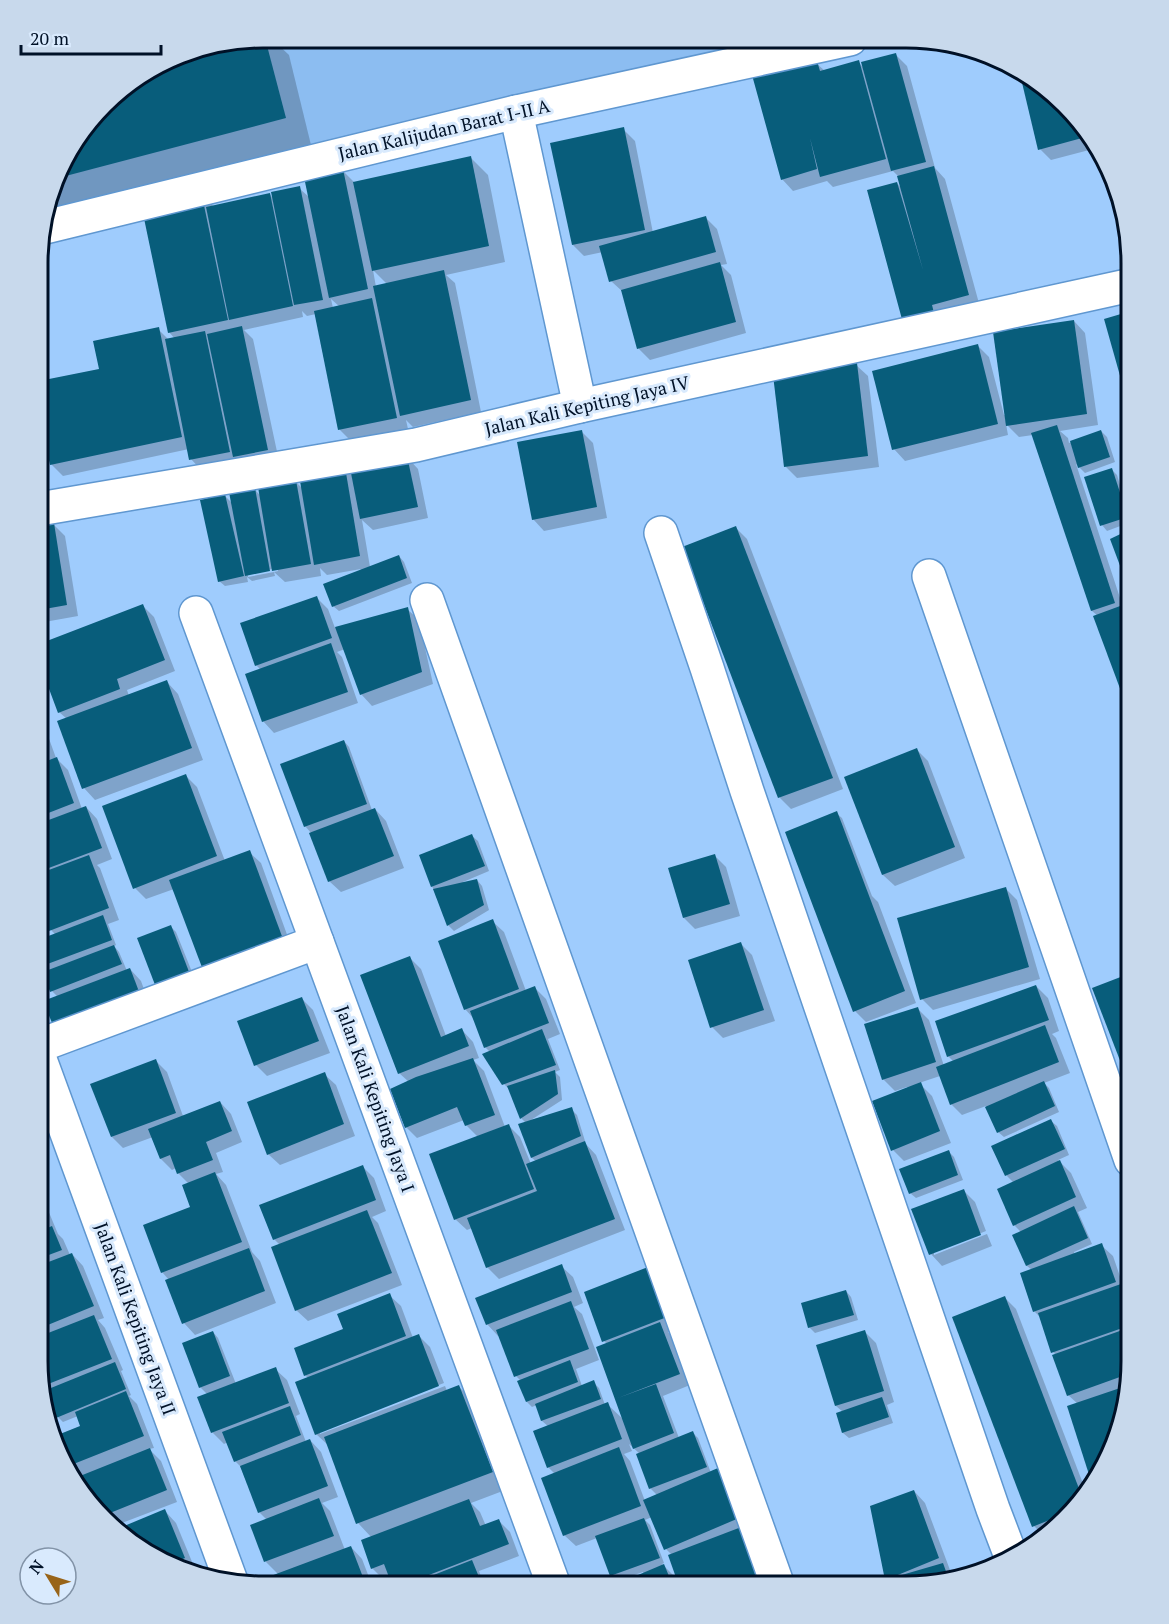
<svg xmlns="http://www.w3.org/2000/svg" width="1169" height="1624" font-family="'PT Serif',serif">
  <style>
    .built { fill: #8cbdf1 }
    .shadow { fill: #0003; fill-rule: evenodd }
    .building { fill: #085d7b }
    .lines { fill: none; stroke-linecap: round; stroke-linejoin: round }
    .minor-casing { stroke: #5f97d0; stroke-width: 36 }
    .minor { stroke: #fff; stroke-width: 33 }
    .labels { text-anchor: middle; stroke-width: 6; stroke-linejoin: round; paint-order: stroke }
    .street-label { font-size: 18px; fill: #001127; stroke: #d9eafd }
    .rim { fill: none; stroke: #001127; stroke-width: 3 }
  </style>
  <rect width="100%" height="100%" fill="#9fccfd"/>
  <path class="built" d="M263,38L821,39L42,225L67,150L114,93L190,50Z"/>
  <g class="shadow">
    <path d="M263,38H271L289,55L311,145L46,214L67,150L114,93L190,50Z"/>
    <path d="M895,54L907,66L935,168L945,179L980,307L916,333L897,183L902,189L899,177L893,171L833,187L827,181L793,191L782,179L816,63L825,71L858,62L864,68Z"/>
    <path d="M1020,71L1043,84L1094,146L1091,143L1093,149L1051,160L1040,149Z"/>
    <path d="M623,129L635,141L653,233L706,218L717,229L727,264L721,265L731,275L746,333L650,360L639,349L623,292L611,281L603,252L584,256L573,245Z"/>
    <path d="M471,158L488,175L505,262L446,275L455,283L481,412L413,427L406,420L408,429L351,441L340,430L316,314L307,316L302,311L303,317L244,330L253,339L279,461L202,471L191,459L189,449L63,476L51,464L50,460L39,462V412L158,329L169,340L175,339L169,332L200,192L212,204L213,207L269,194L274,199L299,188L310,198L343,171L355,183ZM373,270L387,284L376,287ZM331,299L340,307L333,308Z"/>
    <path d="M1131,313V406L1106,320Z"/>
    <path d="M1074,321L1085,333L1098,425L1060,431L1068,438L1069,443L1101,431L1107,437L1115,462L1085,473L1076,464L1123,607L1131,604V714L1095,617L1098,616L1092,611L1033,435L1019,437L1006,424L1008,435L905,461L894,449L978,346L989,357L1004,415H1006Z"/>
    <path d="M856,365L868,376L879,467L797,478L786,467Z"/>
    <path d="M581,431L593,443L607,518L544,531L533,519Z"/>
    <path d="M407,457L418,469L428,518L373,530L362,520L370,567L399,556L404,562L412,583L339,611L333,606L361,569L327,575L320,568L321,576L285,582L274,572L278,571L277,568L248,574V577L274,572L275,576L252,581L247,577L248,582L225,586L219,581L225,496L233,504L254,489L261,496L296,482L303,489L299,470Z"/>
    <path d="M1111,469L1117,475L1131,522L1107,531L1102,525Z"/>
    <path d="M54,525L65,536L78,616L39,623V527Z"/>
    <path d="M736,528L747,539L843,789L791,809L780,798L684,548Z"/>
    <path d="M1129,531H1131V575L1128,576L1123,570Z"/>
    <path d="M317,598L328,609L335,628L407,609L419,620L433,684L372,706L361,694L345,649L337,652L342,657L358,703L274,733L263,721L261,670L256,665Z"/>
    <path d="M143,606L154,617L175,671L127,690L129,696L167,682L178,694L203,760L95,800L84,788L67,719L59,712L39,658V646Z"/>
    <path d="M39,711L56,758L68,770L82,809L86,807L97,819L112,859L97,865L100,868L119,920L108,924L116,945L114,946L119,952L127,971L130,969L141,981L153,1014L58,997L52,991L45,973L49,971L44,966L38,952L56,935L51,930L38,897Z"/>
    <path d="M344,741L349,747L372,810L375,809L386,821L404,868L341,892L329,881L312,834L305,826Z"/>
    <path d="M917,750L928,761L965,858L895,886L883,875L846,778Z"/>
    <path d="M186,776L197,787L225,861L249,852L261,863L293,951L174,889L146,899L135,888Z"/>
    <path d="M836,813L842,818L872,896L878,902L916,1003L866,1022L855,1011Z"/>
    <path d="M472,836L478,841L489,871L463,882L464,884L477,880L482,886L489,910L454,931L448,925L432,886Z"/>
    <path d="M715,856L726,867L740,916L695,929L684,918Z"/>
    <path d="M1006,889L1017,900L1040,979L933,1010L922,999Z"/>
    <path d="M492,921L504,932L526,991L535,988L546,999L560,1034L548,1039L560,1070L555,1072L560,1077L562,1100L531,1120L571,1109L577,1115L585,1141L584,1142L596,1155L625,1230L499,1279L487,1267L472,1228L467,1230L455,1219L478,1137L466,1125L464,1120L417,1138L406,1127L409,1082L399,1073L410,958L421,969L446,1036L462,1030L473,1042L479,1058L473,1060L484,1071L505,1127L509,1126L520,1137L531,1164L537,1162L532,1158L520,1125L526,1123L521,1118L510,1090L504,1084L490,1052L485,1047L474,1019L465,1009Z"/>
    <path d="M171,927L176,932L196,982L164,995Z"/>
    <path d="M741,944L752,955L775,1021L723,1038L712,1027Z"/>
    <path d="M1036,986L1048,998L1059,1031L1052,1034L1056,1038L1070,1073L1044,1083L1049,1088L1059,1112L1004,1137L998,1132L986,1106L962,1115L951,1104L940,1076L919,1083L932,1096L951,1143L904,1161L893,1150L908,1089L907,1087L895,1091L883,1079L917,1008L929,1020L944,1066L954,1062L948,1056Z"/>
    <path d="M301,998L313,1010L330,1053L267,1076L256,1065Z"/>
    <path d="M155,1060L167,1072L183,1116L220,1102L231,1114L242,1142L216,1153L223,1172L216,1174L226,1185L252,1252L260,1261L276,1303L195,1335L184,1323L169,1280L162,1272L192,1207L189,1184L178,1173L176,1168L172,1170L161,1159L153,1137L123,1148L112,1137Z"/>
    <path d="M324,1074L336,1085L355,1136L280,1165L268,1154Z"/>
    <path d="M1051,1121L1057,1126L1069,1155L1058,1160L1071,1173L1087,1208L1078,1212L1092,1244L1074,1252L1075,1255L1101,1245L1113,1256L1125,1291L1131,1297V1376L1119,1434L1094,1486L1069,1407L1078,1404L1068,1395L1056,1355L1053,1352L1041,1318L1034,1311L1032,1270L1027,1266L1014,1236L1021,1232L1014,1225V1183L1007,1176L993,1147Z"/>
    <path d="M948,1151L954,1157L963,1180L916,1198L910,1193Z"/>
    <path d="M363,1167L374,1178L386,1211L372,1217L378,1223L402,1285L308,1321L296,1310L280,1245L274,1239Z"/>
    <path d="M38,1186L58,1234L63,1239L70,1255L72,1254L83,1266L104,1318L98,1320L105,1328L123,1370L121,1371L131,1395L129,1396L137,1404L154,1448L149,1449L161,1461L177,1502L114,1526L61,1461L55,1438L82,1426L78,1416L63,1422L58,1417L51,1398L45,1392L38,1362Z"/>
    <path d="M963,1190L975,1202L986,1231L934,1252V1255L987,1234L992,1246L942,1266L931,1254L913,1210Z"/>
    <path d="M561,1266L573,1277L583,1303L574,1307L582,1314L599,1360L576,1369L582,1386L593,1382L599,1388L605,1405L607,1404L624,1420L617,1398L607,1344L604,1341L648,1269L677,1328L668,1332L671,1335L690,1385L663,1396L679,1438L693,1433L698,1438L711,1473L718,1470L729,1481L772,1586H616L644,1574L643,1572L617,1581L611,1576L597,1538L576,1546L564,1535L555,1474L548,1467L549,1427L542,1421L537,1405L532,1407L527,1402L521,1381L516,1376L500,1335L498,1336L487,1324ZM629,1444L640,1454L650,1488L658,1496L645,1501L630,1461L624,1454L632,1451ZM652,1517L666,1549L672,1555L680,1582L662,1564L664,1563L650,1525L645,1520Z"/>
    <path d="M846,1291L851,1297L858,1320L815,1333L809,1327Z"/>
    <path d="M389,1295L401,1306L413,1338L419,1336L430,1347L444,1383L320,1431V1434L445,1386L447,1391L459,1387L476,1403L508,1489L471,1503L480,1512L486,1526L499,1521L510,1532L519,1556L479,1571L484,1585H394L391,1577L384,1580L372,1568V1538L358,1523L329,1446L316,1434L308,1378L305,1375L345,1329Z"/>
    <path d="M1005,1298L1016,1309L1087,1494L1055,1531L1045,1537L1034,1526Z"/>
    <path d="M213,1332L218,1338L236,1384L275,1369L287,1380L300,1414L296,1416L306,1442L310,1440L321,1452L338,1497L322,1503L330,1511L345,1550L351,1547L362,1559L372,1585H273L279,1575L266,1562L252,1526L267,1520L259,1512L240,1466L235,1461L228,1442L224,1444L212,1432L208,1395L200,1387Z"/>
    <path d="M865,1332L876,1343L894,1402L887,1405L893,1423L849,1438L843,1433V1412L836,1406Z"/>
    <path d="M914,1491L925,1503L950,1570H948L954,1576L907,1586H890L887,1580Z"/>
    <path d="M165,1511L176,1523L195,1569L188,1572L177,1569L126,1540L118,1530Z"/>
  </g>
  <g class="building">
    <path d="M265,38L286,118L58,178L67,150L114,93L190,50Z"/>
    <path d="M896,53L926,162L891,171L861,62Z"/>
    <path d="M859,60L886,159L820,177L810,138L817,169L781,180L752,75L817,61L820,71Z"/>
    <path d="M1019,70L1043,84L1080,129L1082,138L1038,150Z"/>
    <path d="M624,127L645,230L572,245L550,143Z"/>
    <path d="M471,156L489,246L372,271L353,182Z"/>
    <path d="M934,166L969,295L932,305L934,313L903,323L867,190L897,182L923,270L897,176Z"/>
    <path d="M343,169L368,289L329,298L304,177Z"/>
    <path d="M300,186L323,300L294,305L271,192Z"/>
    <path d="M201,191L228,320L168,333L141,204Z"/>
    <path d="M270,193L293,306L229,320L206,207Z"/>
    <path d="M706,216L716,252L609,282L599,246Z"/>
    <path d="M720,262L736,322L637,349L621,290Z"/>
    <path d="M444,270L471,400L400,416L373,286Z"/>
    <path d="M372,298L397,418L338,430L314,311Z"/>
    <path d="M1131,311V403L1128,404L1104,319Z"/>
    <path d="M1074,320L1087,414L1006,426L993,332Z"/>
    <path d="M242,326L268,450L233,457L207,334Z"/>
    <path d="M159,327L182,437L50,465L39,412V381L99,369L93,341Z"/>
    <path d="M205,331L230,452L189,460L165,339Z"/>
    <path d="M978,344L998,424L892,450L872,371Z"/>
    <path d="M857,363L868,456L784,467L773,375Z"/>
    <path d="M1057,425L1115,603L1091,611L1031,433Z"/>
    <path d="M582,430L597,507L532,520L517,442Z"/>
    <path d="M1101,430L1110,457L1078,468L1070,441Z"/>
    <path d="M407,456L418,507L360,519L350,468Z"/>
    <path d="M344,461L360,556L314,565L298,469Z"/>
    <path d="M1112,468L1128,517L1100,526L1084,477Z"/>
    <path d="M296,480L311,564L272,571L258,487Z"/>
    <path d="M255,488L270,571L245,576L229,492Z"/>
    <path d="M225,494L244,576L218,582L200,500Z"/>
    <path d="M54,523L67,605L39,610V526Z"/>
    <path d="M736,526L833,778L778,798L682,547Z"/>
    <path d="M1131,529V567L1122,571L1110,539Z"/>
    <path d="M399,555L407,578L332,607L323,584Z"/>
    <path d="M317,596L332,638L255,666L240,623Z"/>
    <path d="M1131,602V718L1093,616Z"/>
    <path d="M143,604L165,660L117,679L120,689L58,713L39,662V644Z"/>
    <path d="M408,607L422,672L360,695L335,627Z"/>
    <path d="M331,643L348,692L262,722L245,674Z"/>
    <path d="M167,680L192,748L82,789L57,721Z"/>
    <path d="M39,729L46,748L39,751Z"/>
    <path d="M344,740L367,804L304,827L280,764Z"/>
    <path d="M917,748L955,847L882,875L844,777Z"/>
    <path d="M57,757L74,803L38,817L39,764Z"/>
    <path d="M186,774L217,856L133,889L102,806Z"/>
    <path d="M86,806L102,848L38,872V824Z"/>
    <path d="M375,808L394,856L328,882L309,833Z"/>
    <path d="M837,811L905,991L853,1012L785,832Z"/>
    <path d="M472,834L485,866L431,887L419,855Z"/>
    <path d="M250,850L283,939L203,970L169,880Z"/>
    <path d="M715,854L730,904L683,918L668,868Z"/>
    <path d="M89,855L109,908L49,931L38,901V874Z"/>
    <path d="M477,879L484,905L447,926L433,889Z"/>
    <path d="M1006,887L1029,967L920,1000L897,918Z"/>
    <path d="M103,915L112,940L42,966L38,956V940Z"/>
    <path d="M493,919L519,989L464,1010L438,941Z"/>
    <path d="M171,925L191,977L157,990L137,938Z"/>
    <path d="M741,942L764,1010L710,1028L688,960Z"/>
    <path d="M114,945L122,964L50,992L43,972Z"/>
    <path d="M410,956L441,1037L462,1028L469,1046L398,1074L360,975Z"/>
    <path d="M130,968L143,1002L57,1035L43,1001Z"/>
    <path d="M1131,973V1089L1092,988Z"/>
    <path d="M1036,985L1049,1020L947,1057L935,1021Z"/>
    <path d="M535,986L549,1023L484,1048L470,1011Z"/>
    <path d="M302,997L319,1041L254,1066L237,1021Z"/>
    <path d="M918,1007L936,1062L882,1080L864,1024Z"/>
    <path d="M1045,1025L1059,1062L950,1105L936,1067Z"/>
    <path d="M542,1029L556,1065L502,1085L482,1054Z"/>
    <path d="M473,1058L495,1115L465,1126L457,1107L405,1128L390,1089L416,1077Z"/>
    <path d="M156,1059L176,1113L111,1137L90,1084Z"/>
    <path d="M555,1070L558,1094L520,1119L507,1086Z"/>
    <path d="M325,1072L344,1124L267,1155L247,1102Z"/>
    <path d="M1044,1081L1055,1106L997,1133L985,1107Z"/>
    <path d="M921,1082L940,1131L891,1151L872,1101Z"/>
    <path d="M220,1101L232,1131L206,1142L213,1160L177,1174L170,1155L160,1159L148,1129Z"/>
    <path d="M572,1107L581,1136L531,1158L518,1124Z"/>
    <path d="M1051,1119L1065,1149L1005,1176L991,1146Z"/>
    <path d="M509,1124L534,1189L454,1220L429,1154Z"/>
    <path d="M585,1141L615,1219L486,1268L467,1218L537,1191L526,1164Z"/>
    <path d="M949,1150L958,1175L909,1194L899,1169Z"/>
    <path d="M1060,1160L1076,1197L1013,1226L997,1189Z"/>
    <path d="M363,1165L376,1200L273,1240L259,1205Z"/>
    <path d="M215,1172L242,1242L161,1273L143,1225L190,1207L182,1185Z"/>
    <path d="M964,1189L981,1235L929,1255L911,1209Z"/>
    <path d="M38,1198L48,1223L38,1227Z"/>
    <path d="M1074,1206L1088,1238L1026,1266L1012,1235Z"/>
    <path d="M367,1210L392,1273L295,1311L271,1247Z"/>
    <path d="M52,1226L62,1250L38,1259V1232Z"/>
    <path d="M1102,1243L1116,1282L1033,1312L1020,1273Z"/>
    <path d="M249,1248L265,1291L182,1324L165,1280Z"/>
    <path d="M72,1253L94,1306L38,1329V1266Z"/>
    <path d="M562,1264L572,1292L486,1325L475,1298Z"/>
    <path d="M648,1267L667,1317L602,1342L584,1292Z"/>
    <path d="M1121,1284L1131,1315V1325L1051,1353L1038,1313Z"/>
    <path d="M846,1290L854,1315L808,1328L801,1303Z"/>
    <path d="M390,1293L406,1336L304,1376L294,1348L343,1329L337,1314Z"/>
    <path d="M1005,1296L1083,1499L1072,1511L1032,1527L952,1317Z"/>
    <path d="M571,1301L589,1349L514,1377L496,1330Z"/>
    <path d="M94,1315L112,1359L43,1386L38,1362V1337Z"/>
    <path d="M660,1322L680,1374L618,1398L656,1384L674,1433L633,1449L596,1347Z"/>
    <path d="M1131,1327V1373L1067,1396L1052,1355Z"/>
    <path d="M865,1330L884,1391L835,1406L816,1345Z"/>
    <path d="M213,1331L230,1376L199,1388L182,1343Z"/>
    <path d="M419,1334L439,1386L315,1435L295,1382Z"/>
    <path d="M570,1360L578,1382L526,1402L517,1381Z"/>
    <path d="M115,1362L126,1389L56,1418L46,1390Z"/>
    <path d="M276,1367L289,1403L211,1433L197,1397Z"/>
    <path d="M594,1380L601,1399L541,1421L535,1404Z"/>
    <path d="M459,1385L493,1472L356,1524L324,1437Z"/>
    <path d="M1129,1385L1119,1434L1093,1487L1067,1406Z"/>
    <path d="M126,1391L144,1436L66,1467L61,1461L55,1436L80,1426L75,1412Z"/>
    <path d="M882,1397L889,1417L842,1433L836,1413Z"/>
    <path d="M608,1402L622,1439L547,1468L533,1431Z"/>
    <path d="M290,1406L301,1435L234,1462L222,1432Z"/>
    <path d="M693,1431L707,1467L649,1489L636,1454Z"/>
    <path d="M310,1439L328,1486L258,1513L240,1466Z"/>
    <path d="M619,1447L641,1506L563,1536L541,1478Z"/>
    <path d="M150,1448L167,1490L105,1515L75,1478Z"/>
    <path d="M718,1468L739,1518L664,1550L643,1500Z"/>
    <path d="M914,1490L939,1558L888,1579L943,1563L948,1577L907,1586H888L885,1580L870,1506Z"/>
    <path d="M319,1498L334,1536L264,1562L250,1525Z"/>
    <path d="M469,1499L480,1526L499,1519L509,1544L403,1585H392L384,1564L371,1569L361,1540Z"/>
    <path d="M165,1509L185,1558L168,1565L126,1540L117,1529Z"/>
    <path d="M644,1518L660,1558L610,1576L595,1536Z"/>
    <path d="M744,1526L766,1586H679L668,1555Z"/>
    <path d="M351,1546L366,1585H271L268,1577Z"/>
    <path d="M472,1560L481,1582L473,1585H408Z"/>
    <path d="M664,1564L673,1586H612Z"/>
  </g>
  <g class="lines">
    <g class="minor-casing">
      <g id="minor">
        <path d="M516,112L580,406"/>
        <path d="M41,228L516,112L850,39"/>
        <path d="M39,509L416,445L580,406L1131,285"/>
        <path d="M661,533L707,668L747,791L993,1509L1012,1559"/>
        <path d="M929,576L1131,1160"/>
        <path d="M427,600L778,1586"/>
        <path d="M196,613L554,1586"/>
        <path d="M38,1046L317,942"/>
        <path d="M38,1054L232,1584"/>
      </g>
    </g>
    <use href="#minor" class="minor"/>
  </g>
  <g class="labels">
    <g class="street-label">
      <text transform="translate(444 130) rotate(-13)" y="6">Jalan Kalijudan Barat I-II A</text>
      <text transform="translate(587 406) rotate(-13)" y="6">Jalan Kali Kepiting Jaya IV</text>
      <text transform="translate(375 1099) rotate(70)" y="6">Jalan Kali Kepiting Jaya I</text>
      <text transform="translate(135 1319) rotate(70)" y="6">Jalan Kali Kepiting Jaya II</text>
    </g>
  </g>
  <path d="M0 0H1169V1624H0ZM263 48H906A215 215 0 0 1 1121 263V1361A215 215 0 0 1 906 1576H263A215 215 0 0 1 48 1361V263A215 215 0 0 1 263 48Z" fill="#c8d9ec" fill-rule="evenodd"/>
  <path class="rim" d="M263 48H906A215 215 0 0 1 1121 263V1361A215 215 0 0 1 906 1576H263A215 215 0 0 1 48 1361V263A215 215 0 0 1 263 48Z"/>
  <g transform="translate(48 1576) rotate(308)"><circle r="28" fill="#d9eafd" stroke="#8293a7" stroke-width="1.5"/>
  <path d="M0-4.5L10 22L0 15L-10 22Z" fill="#986419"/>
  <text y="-9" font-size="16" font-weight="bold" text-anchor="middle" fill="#001127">N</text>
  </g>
  <path d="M21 45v9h140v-9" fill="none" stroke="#001127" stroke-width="3"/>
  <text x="30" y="45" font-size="18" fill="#001127" stroke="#d9eafd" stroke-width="4.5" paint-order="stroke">20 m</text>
</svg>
